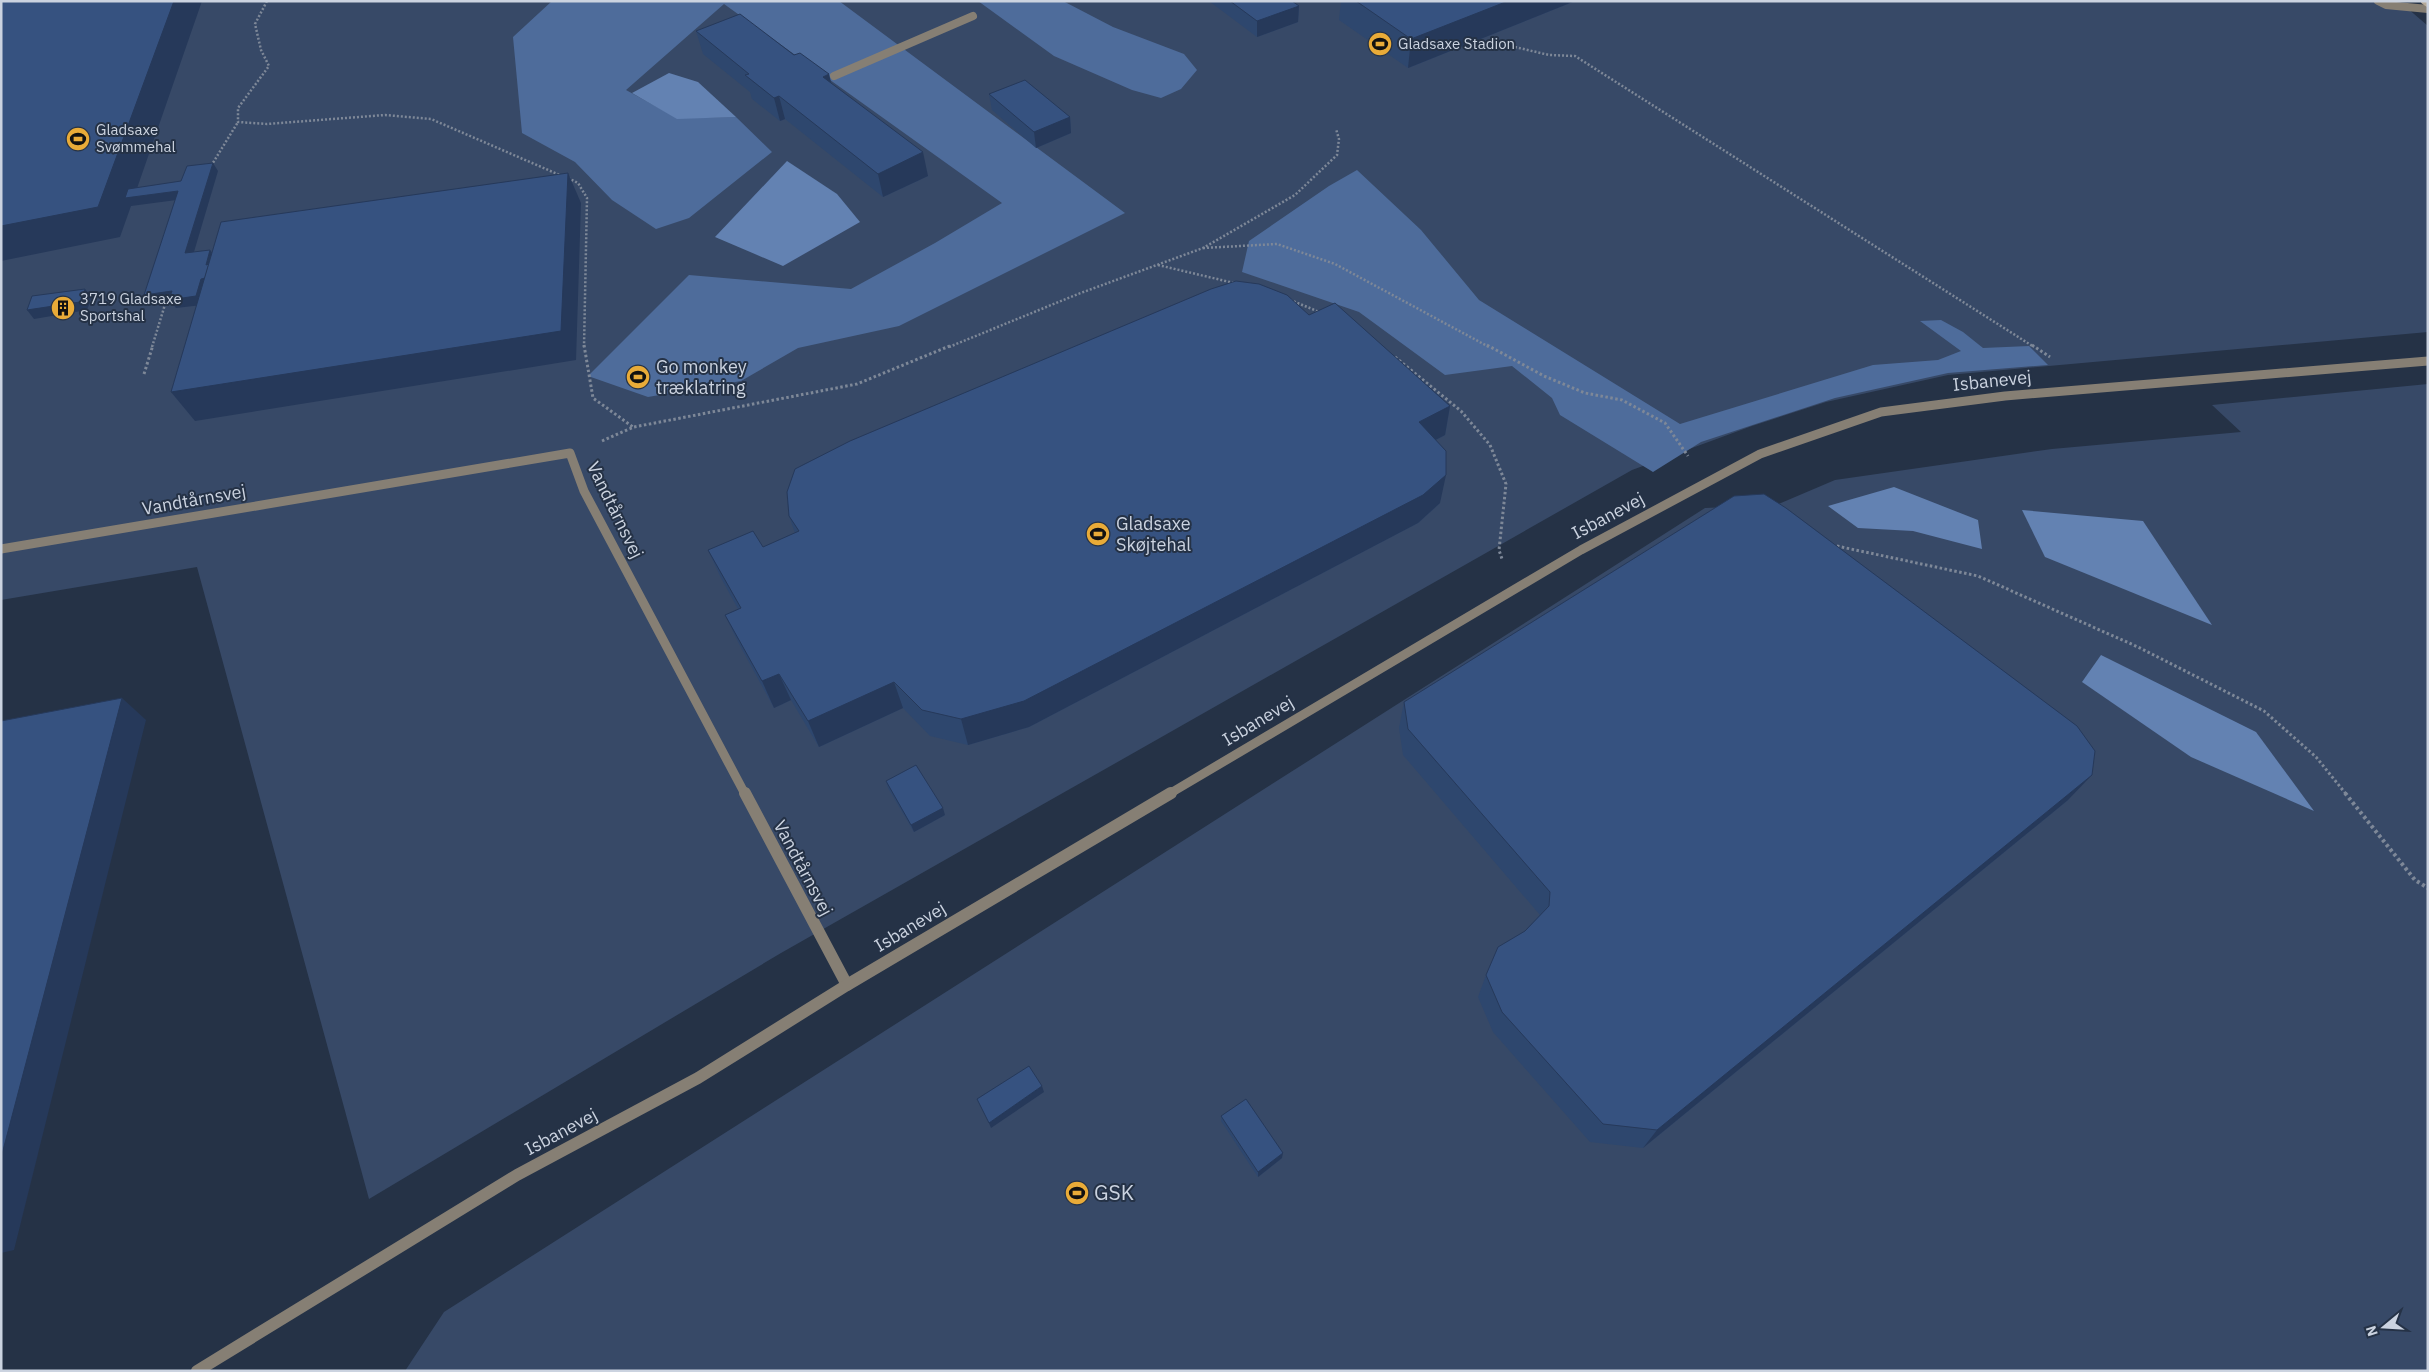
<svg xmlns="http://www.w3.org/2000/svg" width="2429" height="1372" font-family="'IBM Plex Sans',sans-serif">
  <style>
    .green { fill: #374967 }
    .forest { fill: #4e6c9b }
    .water { fill: #6382b2 }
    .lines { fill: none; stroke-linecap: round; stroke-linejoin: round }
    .path-far2 { stroke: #7e8898; stroke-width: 2.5; stroke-dasharray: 2 2; stroke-linecap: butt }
    .path-far1 { stroke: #7e8898; stroke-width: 3; stroke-dasharray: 2.5 2.5; stroke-linecap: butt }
    .path { stroke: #7e8898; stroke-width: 4; stroke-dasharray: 3 3; stroke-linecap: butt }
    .lane-far2 { stroke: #867f74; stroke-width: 8 }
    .lane-far1 { stroke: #867f74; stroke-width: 9 }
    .lane { stroke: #867f74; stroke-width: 12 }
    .street-far1 { stroke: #867f74; stroke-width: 9 }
    .street { stroke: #867f74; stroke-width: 12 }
    .secondary { stroke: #b6aa99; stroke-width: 8 }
    .wall { fill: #2e476e }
    .shaded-wall { fill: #26395a }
    .building { fill: #365280; stroke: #26395a }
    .labels { text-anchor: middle; stroke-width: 4; stroke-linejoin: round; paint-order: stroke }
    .far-poi-label { font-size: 15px; fill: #cbd3e0; stroke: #253246; text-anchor: start }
    .poi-label { font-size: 18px; fill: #cbd3e0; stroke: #253246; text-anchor: start }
    .street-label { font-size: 18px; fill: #cbd3e0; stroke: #253246 }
    .near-poi-label { font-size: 21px; fill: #cbd3e0; stroke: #253246; text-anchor: start }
  </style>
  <rect width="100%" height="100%" fill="#253246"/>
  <g class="green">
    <path d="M1,1H2399L2428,26V332L1948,375L1826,402L1752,426L1632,470L781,953L369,1199L197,567L1,600Z"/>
    <path d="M2428,384V1371H405L444,1312L1705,508L1776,505L1835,480L2052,449L2241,432L2212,405Z"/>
  </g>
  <g class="forest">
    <path d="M552,1H839L1125,213L899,326L798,348L741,381L648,397L588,376L689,275L851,289L935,243L1002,203L724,4L626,90L677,118L736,117L772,152L689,218L656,229L612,200L575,162L522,133L513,37Z"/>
    <path d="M978,1H1063L1113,27L1184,54L1197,70L1181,89L1161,98L1132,90L1054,56Z"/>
    <path d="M1357,170L1421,230L1479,300L1680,424L1873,365L1938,360L1961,351L1920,321L1941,320L1963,332L1983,348L2029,346L2048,365L1948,373L1835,398L1701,442L1653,472L1560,415L1552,398L1512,366L1445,375L1359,312L1242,272L1249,241L1329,186Z"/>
  </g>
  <g class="water">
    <path d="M669,73L698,82L736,117L677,119L632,93Z"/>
    <path d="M787,161L837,194L860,222L783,266L715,237Z"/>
    <path d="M1894,487L1978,520L1982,549L1913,531L1858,528L1828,506Z"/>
    <path d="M2022,510L2143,521L2212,625L2045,557Z"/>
    <path d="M2101,655L2256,732L2314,811L2191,757L2082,682Z"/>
  </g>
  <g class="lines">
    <g class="path-far2">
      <path d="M267,1L255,24L261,50L269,66L238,108V122L267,124L385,115L431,119L562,176"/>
      <path d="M1515,47L1549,55L1575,56L2034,347"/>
      <path d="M211,166L238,122"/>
      <path d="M568,178L578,183L587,198L584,347"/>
      <path d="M1203,248L1277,244L1335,264L1489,347"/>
      <path d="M1158,265L1234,283"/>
      <path d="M1290,300L1322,313"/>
      <path d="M152,347L167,298"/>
      <path d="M949,347L1078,294L1203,248L1295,195L1337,155L1339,139L1336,129"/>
    </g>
    <g class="path-far1">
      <path d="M584,345L593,398L633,427"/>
      <path d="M1487,345L1544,376L1585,393L1622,400L1665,423L1688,456"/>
      <path d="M2032,345L2050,357"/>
      <path d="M1395,357L1461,411L1490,445L1506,484L1499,550L1502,559"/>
      <path d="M144,374L153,345"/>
      <path d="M602,441L634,427L857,384L952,345"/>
      <path d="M1832,545L1978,576L2138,647L2264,711L2316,757L2346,794"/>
    </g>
    <path class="path" d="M2345,793L2415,880L2428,888"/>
    <g class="lane-far2">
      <path d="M2378,1L2386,5L2428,9"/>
      <path d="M834,76L973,16"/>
    </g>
    <path class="lane-far1" d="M1,549L570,453L584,491L745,794"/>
    <path class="lane" d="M745,793L847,985"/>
    <path class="street-far1" d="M1169,794L1581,550L1760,454L1881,412L2005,396L2428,361"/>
    <path class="street" d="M197,1371L517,1175L698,1078L847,985L1171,793"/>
    <path class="secondary" d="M2425,1L2428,3"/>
  </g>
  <g class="wall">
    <path d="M1209,1H1292L1299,6L1298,22L1257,37Z"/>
    <path d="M1341,1H1575L1408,68L1339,20Z"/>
    <path d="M696,31L794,55L831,83L928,176L883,197L785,119L780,121L752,99L750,92L703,54Z"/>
    <path d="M989,94L1070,117L1071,133L1036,148L992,110Z"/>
    <path d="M1309,315L1450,406L1445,435L1436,440L1440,503L1418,523L1029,727L968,745L930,736L903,708L819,747L791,700L774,708L738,642L725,615L738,609L721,578L708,550L763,547L795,533L789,516Z"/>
    <path d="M1404,702L2068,800L1643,1148L1590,1142L1493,1032L1478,997L1486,975L1525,931L1540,915L1403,755L1399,728Z"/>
    <path d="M886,781L945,815L914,832L888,788Z"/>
    <path d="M1221,1116L1282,1158L1258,1177L1221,1121Z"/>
  </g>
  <g class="shaded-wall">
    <path d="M174,1H202L134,197L178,191L184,199L131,206L120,237L1,261V226Z"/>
    <path d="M1508,1H1575L1408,68L1411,39Z"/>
    <path d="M1299,6L1298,22L1257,37V21Z"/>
    <path d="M829,74L835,98L823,77Z"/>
    <path d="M779,96L785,119L780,121L774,98Z"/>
    <path d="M1070,117L1071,133L1036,148L1034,132Z"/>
    <path d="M923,152L928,176L883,197L878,174Z"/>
    <path d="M213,163L218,171L191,262L185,253Z"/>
    <path d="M568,173L581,203L576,360L195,421L171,392Z"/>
    <path d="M210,250L216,258L212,273L206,265Z"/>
    <path d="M226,275L202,305L176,308L170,301L151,304L144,295L201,279Z"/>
    <path d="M85,289L92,297L87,310L34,319L27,310Z"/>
    <path d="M1450,406L1445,435L1414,451L1419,422Z"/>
    <path d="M1446,475L1440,503L1418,523L1029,727L968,745L961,719Z"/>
    <path d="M779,674L791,700L774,708L762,681Z"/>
    <path d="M894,682L903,708L819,747L808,721Z"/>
    <path d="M122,698L146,720L14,1250L1,1253V1158Z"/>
    <path d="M2092,775L2068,800L1643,1148L1657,1130Z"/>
    <path d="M943,808L945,815L914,832L911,825Z"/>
    <path d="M1042,1086L1044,1092L991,1128L989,1123Z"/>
    <path d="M1283,1153L1282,1158L1258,1177V1172Z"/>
  </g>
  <g class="building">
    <path d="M1,1H174L98,207L1,226Z"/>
    <path d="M1230,1H1292L1299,6L1257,21Z"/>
    <path d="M1356,1H1508L1411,39Z"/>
    <path d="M740,14L794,55L800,53L829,74L823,77L923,152L878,174L779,96L774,98L745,75L749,74L696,31Z"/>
    <path d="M1025,80L1070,117L1034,132L989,94Z"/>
    <path d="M213,163L185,253L210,250L206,265L209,264L205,278L201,279L196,296L169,300L172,291L144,295L178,191L125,198L128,189L181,181L187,166Z"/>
    <path d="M568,173L561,331L171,392L221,222Z"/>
    <path d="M1236,281L1259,284L1287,295L1309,315L1335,303L1450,406L1419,422L1446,451V475L1423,495L1024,701L961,719L922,710L894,682L808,721L779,674L762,681L725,615L741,608L708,550L753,531L763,547L799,531L789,516L787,492L795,469L850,441L1211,289Z"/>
    <path d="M85,289L80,302L27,310L32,296Z"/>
    <path d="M1764,494L1786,508L2077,726L2095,751L2092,775L1657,1130L1603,1124L1502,1012L1486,975L1498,947L1525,931L1549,906L1550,892L1408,729L1404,702L1734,496Z"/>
    <path d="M122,698L1,1158V721Z"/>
    <path d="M916,765L943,808L911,825L886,781Z"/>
    <path d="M1029,1066L1042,1086L989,1123L977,1099Z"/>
    <path d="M1246,1099L1283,1153L1258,1172L1221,1116Z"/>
  </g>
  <defs>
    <g id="stadium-disc" transform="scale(1.25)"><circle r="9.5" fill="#e9ab38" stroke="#253246"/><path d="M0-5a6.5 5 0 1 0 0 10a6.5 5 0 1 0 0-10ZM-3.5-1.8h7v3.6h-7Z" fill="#111"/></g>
    <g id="building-disc" transform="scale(1.25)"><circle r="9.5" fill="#e9ab38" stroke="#253246"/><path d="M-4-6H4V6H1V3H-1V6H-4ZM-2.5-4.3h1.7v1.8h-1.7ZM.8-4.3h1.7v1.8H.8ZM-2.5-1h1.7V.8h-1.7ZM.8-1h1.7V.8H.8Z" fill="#111"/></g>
  </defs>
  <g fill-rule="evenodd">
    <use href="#stadium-disc" x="1380" y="44"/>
    <use href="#stadium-disc" x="78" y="139"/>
    <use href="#building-disc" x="63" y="308"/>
    <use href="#stadium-disc" x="638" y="377"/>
    <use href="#stadium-disc" x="1098" y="534"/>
    <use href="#stadium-disc" x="1077" y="1193"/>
  </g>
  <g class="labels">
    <g class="far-poi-label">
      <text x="1398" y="49">Gladsaxe Stadion</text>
      <text x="96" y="135">Gladsaxe<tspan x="96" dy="17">Svømmehal</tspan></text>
      <text x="80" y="304">3719 Gladsaxe<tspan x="80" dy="17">Sportshal</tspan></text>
    </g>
    <g class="poi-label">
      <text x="656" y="373">Go monkey<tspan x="656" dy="21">træklatring</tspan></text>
      <text x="1116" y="530">Gladsaxe<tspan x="1116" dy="21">Skøjtehal</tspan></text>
    </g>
    <g class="street-label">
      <text transform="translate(1992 381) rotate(-6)" y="6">Isbanevej</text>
      <text transform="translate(194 500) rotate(-10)" y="6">Vandtårnsvej</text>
      <text transform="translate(615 510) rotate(64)" y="6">Vandtårnsvej</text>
      <text transform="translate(1608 516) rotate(-28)" y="6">Isbanevej</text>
      <text transform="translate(1258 721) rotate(-31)" y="6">Isbanevej</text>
      <text transform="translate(803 868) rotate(62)" y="6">Vandtårnsvej</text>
      <text transform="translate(910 927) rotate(-31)" y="6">Isbanevej</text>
      <text transform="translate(561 1132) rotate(-28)" y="6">Isbanevej</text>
    </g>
    <g class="near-poi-label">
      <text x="1094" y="1200">GSK</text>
    </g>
  </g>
  <rect width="2429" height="1372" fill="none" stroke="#cbd3e0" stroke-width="5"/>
  <g transform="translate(2384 1327) rotate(252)" stroke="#253246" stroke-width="4" paint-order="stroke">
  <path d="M0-4L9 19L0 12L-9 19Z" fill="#cbd3e0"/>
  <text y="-8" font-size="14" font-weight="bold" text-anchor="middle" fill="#cbd3e0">N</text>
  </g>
</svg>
